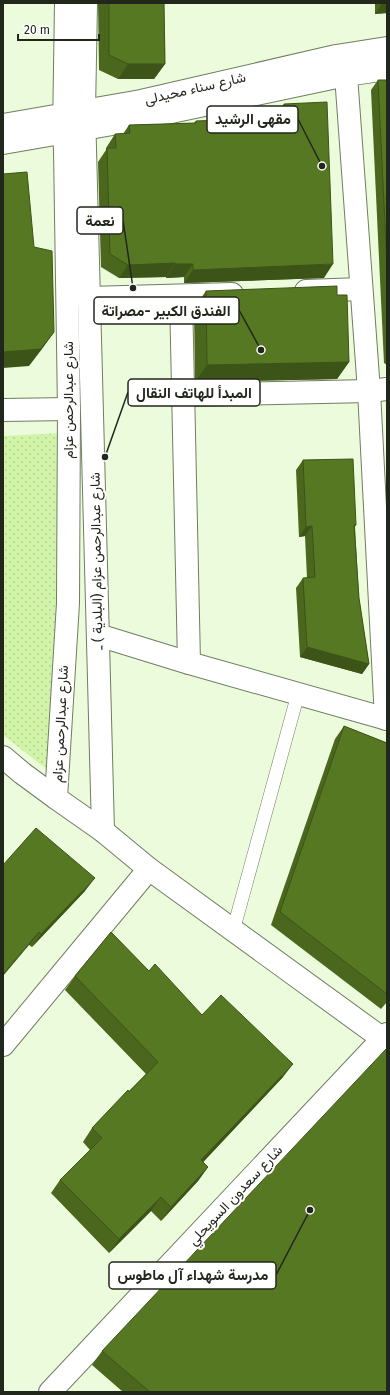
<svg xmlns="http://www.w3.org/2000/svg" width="390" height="1395" font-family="'Fira Sans',Vazirmatn,sans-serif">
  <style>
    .grass { fill: url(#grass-dots) }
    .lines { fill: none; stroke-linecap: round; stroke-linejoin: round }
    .service-casing { stroke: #707d61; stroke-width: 14 }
    .minor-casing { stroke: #707d61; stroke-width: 24 }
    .secondary-casing { stroke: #707d61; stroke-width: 24 }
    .primary-casing { stroke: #707d61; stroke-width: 24 }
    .service { stroke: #fff; stroke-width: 13 }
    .minor { stroke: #fff; stroke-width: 22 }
    .secondary { stroke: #fff; stroke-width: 22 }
    .primary { stroke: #fff; stroke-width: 22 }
    .wall { fill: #4a671d }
    .shaded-wall { fill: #3c5418 }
    .building { fill: #567822; stroke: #3c5418 }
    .labels { text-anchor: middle; stroke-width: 4; stroke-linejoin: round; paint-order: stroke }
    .street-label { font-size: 14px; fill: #22271c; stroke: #fff }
    .leader { fill: none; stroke: #22271c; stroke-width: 1.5 }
    .callout-dot { fill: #22271c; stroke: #fff; stroke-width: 1.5 }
    .callout { fill: #fff; stroke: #22271c; stroke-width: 1.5 }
    .callout-label { font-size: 15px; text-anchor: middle; font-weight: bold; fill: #22271c }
  </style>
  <defs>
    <pattern id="grass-dots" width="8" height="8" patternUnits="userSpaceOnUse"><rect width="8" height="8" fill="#d1f4a9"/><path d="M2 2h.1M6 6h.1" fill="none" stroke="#b3d191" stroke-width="1.8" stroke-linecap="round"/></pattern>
  </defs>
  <rect width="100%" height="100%" fill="#ebfbdb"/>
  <path class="grass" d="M64,433L63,782L3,735V436Z"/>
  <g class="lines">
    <g class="service-casing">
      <path id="service" d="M233,931L298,694"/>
    </g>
    <g class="minor-casing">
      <g id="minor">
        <path d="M343,56L346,75L369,391L386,719"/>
        <path d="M306,291L361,289"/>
        <path d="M181,296L189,663"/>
        <path d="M89,298L232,294"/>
        <path d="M183,395L369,391L387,389"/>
        <path d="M3,410L69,409"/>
        <path d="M98,635L189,663L387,719"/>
        <path d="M3,757L22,773L56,798"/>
        <path d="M3,1045L149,869"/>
      </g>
    </g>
    <g class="secondary-casing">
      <g id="secondary">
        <path d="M66,3L64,133L65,150L69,409L68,603L56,798L103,831L149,869L383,1039"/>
        <path d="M86,3L84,111L103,831"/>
        <path d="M50,1392L387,1034"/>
      </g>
    </g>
    <g class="primary-casing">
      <g id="primary">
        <path d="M3,125L141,101L336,56L387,48"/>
        <path d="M3,143L124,122L346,75L387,69"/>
      </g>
    </g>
    <use href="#service" class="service"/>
    <use href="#minor" class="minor"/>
    <use href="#secondary" class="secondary"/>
    <use href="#primary" class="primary"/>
  </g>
  <g class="wall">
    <path d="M98,3H164L165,64L154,79H118L99,70Z"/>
    <path d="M375,3H387V13L375,14Z"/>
    <path d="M378,80H387V365L384,363L371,90Z"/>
    <path d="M284,104L324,278L184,283V277L166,278V277L119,278L101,267L98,162L106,150V148L115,134H123L129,125L194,123L196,121L274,118Z"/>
    <path d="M206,291L337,295L349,362L337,379L195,382L194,308Z"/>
    <path d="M303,460L356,525L355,527L359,598L369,664L362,674L300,657L296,588L303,578H307L305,536L299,537L296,470Z"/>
    <path d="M344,726L387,743V1002L381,1009L271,925L335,739Z"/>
    <path d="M3,865L85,891L32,947L29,945Z"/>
    <path d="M149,971L202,1015L283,1077L203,1162L208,1167L198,1181L161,1221L151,1211L109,1253L51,1193L60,1180L90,1150L83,1142L92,1128L146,1074L65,990L75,976Z"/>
    <path d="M102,1351L387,1392H123L92,1365Z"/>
  </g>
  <g class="shaded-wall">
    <path d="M382,3H387V13L375,14Z"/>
    <path d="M128,64H165L154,79H118Z"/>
    <path d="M175,263L166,277L119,278L128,265Z"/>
    <path d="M175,264H193L184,277L166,278Z"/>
    <path d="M333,264L324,278L184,283L193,270Z"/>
    <path d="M54,332L42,349L29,366L3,368V352Z"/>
    <path d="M349,362L337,379L195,382L207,365Z"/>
    <path d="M312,526L305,536L299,537L306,527Z"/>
    <path d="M307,647L369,664L362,674L300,657Z"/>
    <path d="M95,878L85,891L32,947L41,934Z"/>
    <path d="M39,932L29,945L3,976V974Z"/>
    <path d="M293,1064L283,1077L192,1174L201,1160Z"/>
    <path d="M208,1167L198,1181L161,1221L171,1207Z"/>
    <path d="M161,1197L151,1211L109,1253L119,1239Z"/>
  </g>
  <g class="building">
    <path d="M109,3H164L165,64H128L109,55Z"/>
    <path d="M378,80H387V265Z"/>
    <path d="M327,102L333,264L193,270V264H175V263L128,265L110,254L107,148H116L115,134L130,133L129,125L196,123V121L284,118V104Z"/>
    <path d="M27,172L34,247L52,251L54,332L41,349L3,352V174Z"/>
    <path d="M337,286V295H347L349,362L207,365L206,291Z"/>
    <path d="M353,459L356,525H354L359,598L369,664L307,647L303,578L315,577L312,526L306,527L303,460Z"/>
    <path d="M344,726L387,743V994L280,912Z"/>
    <path d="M36,828L95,878L41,934L39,932L3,974V865Z"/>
    <path d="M111,932L149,971L155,964L202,1015L221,995L293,1064L201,1160L208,1167L171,1207L161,1197L119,1239L60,1180L102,1138L92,1128L128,1090L129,1092L158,1062L75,976Z"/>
    <path d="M387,1048V1392H150L102,1351Z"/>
  </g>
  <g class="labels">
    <g class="street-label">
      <text transform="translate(195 88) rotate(-13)" y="5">شارع سناء محيدلى</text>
      <text transform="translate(68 400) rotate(-90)" y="5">شارع عبدالرحمن عزام</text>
      <text transform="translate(96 561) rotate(-91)" y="5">شارع عبدالرحمن عزام (البلدية ) ـ</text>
      <text transform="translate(60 724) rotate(-87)" y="5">شارع عبدالرحمن عزام</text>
      <text transform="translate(235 1195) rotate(-47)" y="5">شارع سعدون السويحلي</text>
    </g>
  </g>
  <path class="leader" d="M322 166L298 119M133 288L123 220M261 350L239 310M105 457L128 392M310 1210L276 1275"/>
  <g class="callout-dot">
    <circle cx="322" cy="166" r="4"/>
    <circle cx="133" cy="288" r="4"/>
    <circle cx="261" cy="350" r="4"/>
    <circle cx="105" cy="457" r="4"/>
    <circle cx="310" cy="1210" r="4"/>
  </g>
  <g class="callout">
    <rect x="207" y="106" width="91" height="27" rx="4"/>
    <rect x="77" y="207" width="46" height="27" rx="4"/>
    <rect x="94" y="297" width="145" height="27" rx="4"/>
    <rect x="128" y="379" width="132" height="27" rx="4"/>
    <rect x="109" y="1262" width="167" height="27" rx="4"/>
  </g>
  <g class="callout-label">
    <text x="253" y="124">مقهى الرشيد</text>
    <text x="100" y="226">نعمة</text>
    <text x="166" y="316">الفندق الكبير -مصراتة</text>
    <text x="194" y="398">المبدأ للهاتف النقال</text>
    <text x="193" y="1280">مدرسة شهداء آل ماطوس</text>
  </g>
  <rect width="390" height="1395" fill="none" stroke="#22271c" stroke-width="8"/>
  <path d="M18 34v6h81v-6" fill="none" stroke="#22271c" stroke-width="2"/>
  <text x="24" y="34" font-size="12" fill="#22271c" stroke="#ffffff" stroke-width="3" paint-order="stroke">20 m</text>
</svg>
